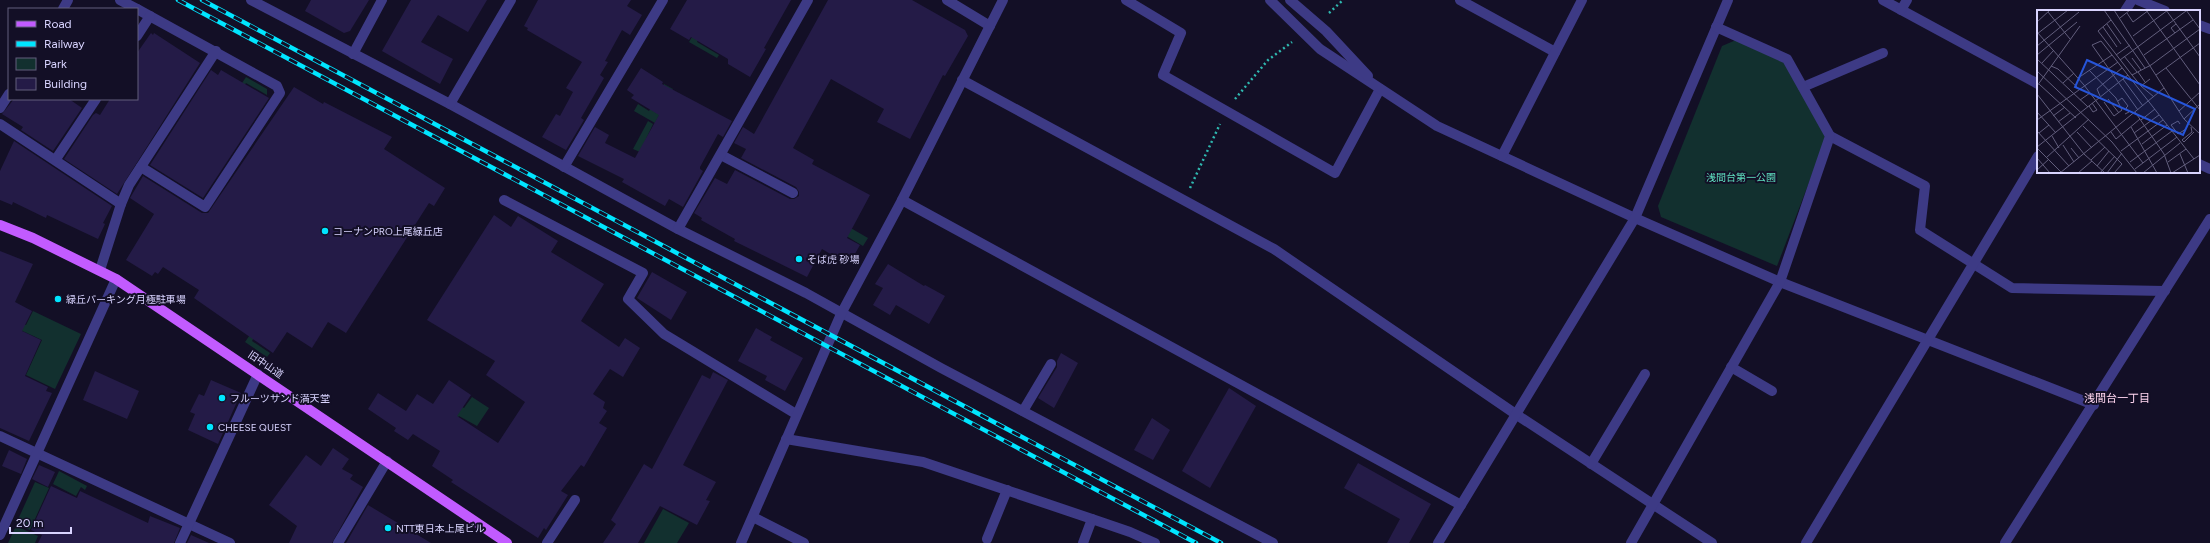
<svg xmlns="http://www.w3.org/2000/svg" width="2210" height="543" font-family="Figtree,'Noto Sans JP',sans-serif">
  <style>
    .green { fill: #12302f }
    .building { fill: #241b47 }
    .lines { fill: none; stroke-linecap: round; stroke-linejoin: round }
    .path { stroke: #2fb8b0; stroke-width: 2.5; stroke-dasharray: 2 3; stroke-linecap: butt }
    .minor { stroke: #3d3a85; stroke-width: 10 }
    .major { stroke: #c25bff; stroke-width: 10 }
    .rail-casing { stroke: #00e5ff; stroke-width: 4.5 }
    .rail { stroke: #130f26; stroke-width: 3; stroke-dasharray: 9; stroke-linecap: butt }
    .poi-dot { fill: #00e5ff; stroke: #130f26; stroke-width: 1.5 }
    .labels { text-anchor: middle; stroke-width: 4; stroke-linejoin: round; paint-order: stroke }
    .park-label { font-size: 10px; fill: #5fe0c0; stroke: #130f26 }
    .poi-label { font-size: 10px; fill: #d9d4ff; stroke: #130f26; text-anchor: start }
    .street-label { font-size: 10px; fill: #d9d4ff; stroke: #130f26 }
    .neighbourhood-label { font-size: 11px; fill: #ffd6f0; stroke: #130f26 }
    .inset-road { fill: none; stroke: #625e7d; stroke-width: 1 }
    .view { fill: #2655da; fill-opacity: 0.15; stroke: #2655da; stroke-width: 2 }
    .inset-edge { fill: none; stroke: #d9d4ff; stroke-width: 2 }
  </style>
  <rect width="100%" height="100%" fill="#130f26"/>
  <g class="green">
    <path d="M701,22H709L697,42L719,55L717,58L689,42Z"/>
    <path d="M1736,40L1784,62L1826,138L1777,266L1661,217L1658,206L1722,46Z"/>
    <path d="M246,77L267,89V95L246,83L231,105L229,103Z"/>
    <path d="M664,84L673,89L655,123L634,111L638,104L649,111Z"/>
    <path d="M648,121L653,124L640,152L633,149Z"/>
    <path d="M835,219L868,238L863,246L838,231Z"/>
    <path d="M33,311L81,334L55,389L26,375L42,340L16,328L0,333L15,321L26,325Z"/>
    <path d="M254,329L258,331L252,341L270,353L267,357L245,342Z"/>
    <path d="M472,397L489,408L477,426L459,416L452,426L457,404L464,408Z"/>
    <path d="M59,471L87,486L85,490L81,487L76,496L53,484Z"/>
    <path d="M35,482L49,488L30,530L16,524Z"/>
    <path d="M663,509L689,523L677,543H644Z"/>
    <path d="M16,526L38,536L35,543H8Z"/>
  </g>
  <g class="building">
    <path d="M311,0H369L350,31L344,33L305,11Z"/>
    <path d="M411,0H487L468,32L438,15L421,42L453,59L440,84L382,51Z"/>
    <path d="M538,0H631L627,6L642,15L630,35L622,30L605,61L608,62L600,75L604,78L581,118L584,120L566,150L542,137L556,114L560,116L573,92L566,88L582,62L527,30L528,28L524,26Z"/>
    <path d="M687,0H791L764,48L766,49L750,77L728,64V59L691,37L689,40L670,29Z"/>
    <path d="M828,0H912L965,30L968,36L945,76L943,75L910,139L877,122L884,109L831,79L793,148L814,160L812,164L870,195L847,238L860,245L852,259L847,256L844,262L822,249L807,277L734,241L735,239L701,220L702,218L694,213L715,178L727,184L735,170L790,199H794L799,196V192L796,187L741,158L746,149L734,143L743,127L754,134Z"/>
    <path d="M151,33L153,35L154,33L200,63L117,194L64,159L93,115L96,113L100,115L110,99H137V53Z"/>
    <path d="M641,68L663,82L662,84L732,121L723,137L718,134L700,167V169L703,171L683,207L669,199L665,206L622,182L624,179L578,156L595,127L609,135L605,143L635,158L659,115L631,98L634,95L627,90Z"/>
    <path d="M211,70L218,75L221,70L269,98L203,198L150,165Z"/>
    <path d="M294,87L323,104L324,102L392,137L384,149L445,188L434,206L429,203L346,333L328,322L312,348L287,332L273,353L194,298L199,290L163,267L158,274L155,272L152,276L126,260L154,214L130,198L143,176L202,213H208Z"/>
    <path d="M14,99H69L82,108L53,151L21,130L23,127L2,114Z"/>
    <path d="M14,141L112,206L103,223L105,224L98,239L47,215L46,218L13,202L12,205L0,200V171Z"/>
    <path d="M494,215L511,227L518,216L558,241L551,252L604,284L581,321L619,347L625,338L640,348L623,377L610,369L593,394L605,402L603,408L607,411L599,423L607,428L584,467L581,465L561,491L568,495L546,530L544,528L538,538L451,482L453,480L432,466L440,451L413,434L408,440L394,431L396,428L368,409L378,393L406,411L417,394L433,404L449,380L471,395L457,416L498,443L525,402L486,375L495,361L427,320Z"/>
    <path d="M0,251L33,264L15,302L32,311L22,331L41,340L25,376L48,387L46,391L52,393L29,441L0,428Z"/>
    <path d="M888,264L924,286L925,285L945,296L929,324L896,305L890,315L873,305L883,288L875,284Z"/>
    <path d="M652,272L687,292L671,320L637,298Z"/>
    <path d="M756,328L772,337L770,340L803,358L785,391L765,380L767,376L738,361Z"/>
    <path d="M1061,353L1078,363L1054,408L1038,398L1057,367V361Z"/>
    <path d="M95,371L139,391L127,419L83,400Z"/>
    <path d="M713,372L728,380L683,465L716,482L706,500L710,501L697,525L660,506L638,543H603L616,524L611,520L644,464L652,469L702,375L710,379Z"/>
    <path d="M211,380L241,393L218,444L188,430L195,414L190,412L199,394L204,396Z"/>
    <path d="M1229,388L1256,406L1210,488L1182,471Z"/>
    <path d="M1152,418L1170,430L1153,460L1134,450Z"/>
    <path d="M333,448L349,459L342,469L353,475L350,479L363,487L332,543H289L297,526L269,505L306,455L321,466Z"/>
    <path d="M9,450L27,459L21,474L2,466Z"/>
    <path d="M1358,463L1431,504L1409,543H1387L1400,519L1344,488Z"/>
    <path d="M39,465L55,472L48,487L32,479Z"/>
    <path d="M51,486L77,498L80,491L148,523L150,516L180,528L174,543H38L42,535L31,530Z"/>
    <path d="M368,505L431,543H346Z"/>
    <path d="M191,535L209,543H187Z"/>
  </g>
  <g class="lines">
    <g class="path">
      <path d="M1329,13L1343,0"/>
      <path d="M1235,99L1268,60L1292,42"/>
      <path d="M1190,188L1220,124"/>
    </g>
    <g class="minor">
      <path d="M120,0L137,9"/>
      <path d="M251,0L450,104L678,229L806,293L941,368L1273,543"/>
      <path d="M947,0L990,26"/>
      <path d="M1126,0L1181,33L1163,75L1335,173L1380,89"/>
      <path d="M1270,0L1320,49L1437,126L1635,218L1780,282L2094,405"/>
      <path d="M1290,0L1326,31L1368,76"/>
      <path d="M1460,0L1555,52"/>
      <path d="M1883,0L2038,84"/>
      <path d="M2138,0L2165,11"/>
      <path d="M63,9L68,0"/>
      <path d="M137,9L277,86L280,93L205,207L141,167"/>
      <path d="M1901,10L1907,0"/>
      <path d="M2125,11L2132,0"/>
      <path d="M2199,25L2210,29"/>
      <path d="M137,36L150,16"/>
      <path d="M353,54L382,0"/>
      <path d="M962,80L1274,249L1517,415L1712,543"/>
      <path d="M1803,87L1883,53"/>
      <path d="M450,104L511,0"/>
      <path d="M0,108L9,94"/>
      <path d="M0,124L121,204"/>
      <path d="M1830,136L1925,186L1920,230L2012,288L2165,291"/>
      <path d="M721,155L793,193"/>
      <path d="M1502,156L1582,0"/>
      <path d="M56,159L96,99"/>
      <path d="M2199,164L2210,169"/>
      <path d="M564,167L663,0"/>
      <path d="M504,200L643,273L628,299L664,334L796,414"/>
      <path d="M902,200L1461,505"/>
      <path d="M678,229L808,0"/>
      <path d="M100,270L121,204L129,185L216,51"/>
      <path d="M1731,367L1772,391"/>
      <path d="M1023,411L1051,364"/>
      <path d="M0,436L230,543"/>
      <path d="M786,439L923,462L1092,519L1083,543"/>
      <path d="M1591,464L1645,374"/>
      <path d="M753,517L804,543"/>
      <path d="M1092,519L1130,532L1155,543"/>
      <path d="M0,535L116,279"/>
      <path d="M987,539L1007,490"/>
      <path d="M180,543L258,374"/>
      <path d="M338,543L387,461"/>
      <path d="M547,543L575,500"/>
      <path d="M741,543L841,314L902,200L1003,0"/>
      <path d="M1438,543L1635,218L1728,0"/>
      <path d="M1631,543L1780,282L1830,136L1787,59L1716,27"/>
      <path d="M1806,543L2038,156"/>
      <path d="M2005,543L2210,219"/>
    </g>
    <path class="major" d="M0,225L33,238L116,279L507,543"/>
    <g class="rail-casing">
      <g id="rail">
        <path d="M178,0L1196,543"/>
        <path d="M202,0L1221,543"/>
      </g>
    </g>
    <use href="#rail" class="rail"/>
  </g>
  <g class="poi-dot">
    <circle cx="325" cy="231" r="4"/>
    <circle cx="799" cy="259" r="4"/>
    <circle cx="58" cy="299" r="4"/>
    <circle cx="222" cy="398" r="4"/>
    <circle cx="210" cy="427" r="4"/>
    <circle cx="388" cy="528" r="4"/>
  </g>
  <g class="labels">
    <g class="park-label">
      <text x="1741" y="181">浅間台第一公園</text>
    </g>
    <g class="poi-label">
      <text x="333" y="235">コーナンPRO上尾緑丘店</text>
      <text x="807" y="263">そば虎 砂場</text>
      <text x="66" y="303">緑丘パーキング月極駐車場</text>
      <text x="230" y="402">フルーツサンド満天堂</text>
      <text x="218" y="431">CHEESE QUEST</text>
      <text x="396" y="532">NTT東日本上尾ビル</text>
    </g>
    <g class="street-label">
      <text transform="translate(266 364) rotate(34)" y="4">旧中山道</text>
    </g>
    <g class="neighbourhood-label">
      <text x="2117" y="402">浅間台一丁目</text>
    </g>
  </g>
  <g transform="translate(2037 10)">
    <rect width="163" height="163" fill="#130f26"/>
    <path class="inset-road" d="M67,0L108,58M77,0L147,109L163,124M109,0L163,75M129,0L163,47M149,0L163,19M11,2L33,29M90,3L96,12L112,0M83,8L93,0M74,10L61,21L95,65L114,55L163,19M0,12L13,0M70,14L84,34M66,17L80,37M0,22L47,75L106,153M138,23L134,18L139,14M0,24L31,0M96,26L131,0M0,36L42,2M0,45L40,12M79,45L93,35M107,45L156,10M87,46L100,62M95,48L104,60M0,49L51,97M83,50L149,1M5,53L17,40M14,56L21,59L42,79M129,58L163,100M52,60L79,88L85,100M0,61L75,132L100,163M101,62L108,72M95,65L104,76M119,65L163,33M41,68L75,45M86,69L106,96M113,69L104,76L117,87M26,73L37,63M2,74L39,108M0,76L43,16M0,84L47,144L68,163M63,86L60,79L85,58M71,89L82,103M43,90L53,83M81,91L85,88L91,96L89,98L92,102L88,104M67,92L77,106L85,100M52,96L56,102L60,100L55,93M101,100L55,35L64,31L157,149M142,101L163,82M0,102L19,123M98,102L127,144L134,163M16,106L28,97M147,109L163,94M0,110L81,52M104,110L118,99M21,112L33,103M143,114L141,111L134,115L141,124L149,119M46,116L85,154L77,163M94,117L120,163M154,117L155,122L145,130L147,132L157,122M0,121L32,156M40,122L55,138M74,122L79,129L103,109M2,123L12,115M97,123L122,105M15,126L22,138M105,134L130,115M26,135L37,152M0,137L91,65M0,138L25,163M34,138L42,148M84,141L126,110M143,144L151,163M10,147L52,109M0,148L13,163M54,150L68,137M93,152L135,121M131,152L149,139M60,156L72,141M98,159L140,127M0,160L12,149M23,163L127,78M41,163L55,151M63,163L78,146M70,163L85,143M106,163L143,133M135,163L163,145"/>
    <path class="view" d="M50,50L158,99L146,125L38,77Z"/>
    <rect width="163" height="163" class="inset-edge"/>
  </g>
  <rect x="8" y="8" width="130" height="92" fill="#130f26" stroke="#625e7d"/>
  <rect x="16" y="21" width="20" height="6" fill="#c25bff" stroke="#625e7d"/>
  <text x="44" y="28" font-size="12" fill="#d9d4ff">Road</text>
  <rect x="16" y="41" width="20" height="6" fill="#00e5ff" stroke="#625e7d"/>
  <text x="44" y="48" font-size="12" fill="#d9d4ff">Railway</text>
  <rect x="16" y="58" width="20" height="12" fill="#12302f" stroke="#625e7d"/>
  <text x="44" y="68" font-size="12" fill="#d9d4ff">Park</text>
  <rect x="16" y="78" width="20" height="12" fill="#241b47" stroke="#625e7d"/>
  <text x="44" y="88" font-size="12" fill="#d9d4ff">Building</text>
  <path d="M10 527v6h61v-6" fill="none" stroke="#d9d4ff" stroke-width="2"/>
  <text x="16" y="527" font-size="12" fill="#d9d4ff" stroke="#130f26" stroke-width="3" paint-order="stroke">20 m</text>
</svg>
